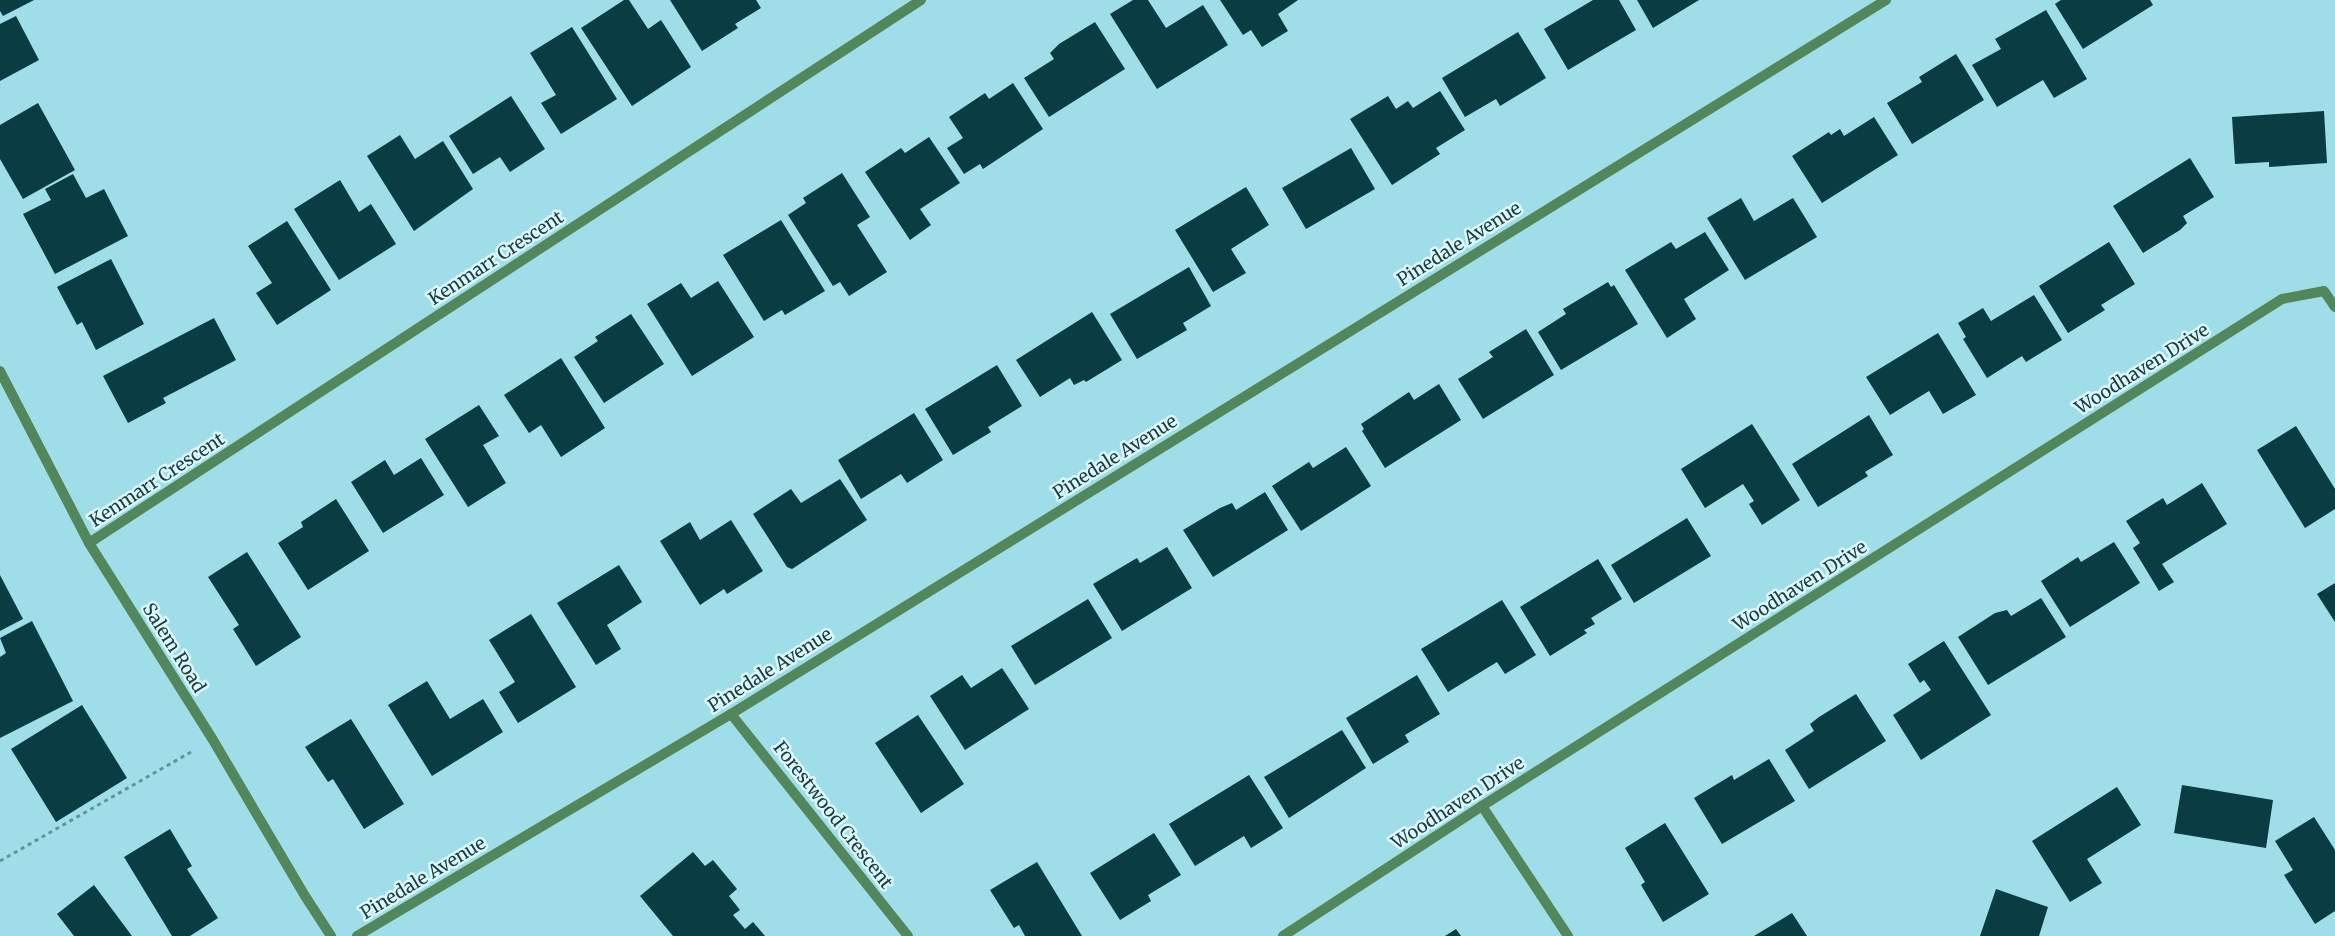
<svg xmlns="http://www.w3.org/2000/svg" width="2335" height="936" font-family="Merriweather,serif">
  <style>
    .building { fill: #093c43 }
    .lines { fill: none; stroke-linecap: round; stroke-linejoin: round }
    .path { stroke: #649299; stroke-width: 3; stroke-dasharray: 4 4; stroke-linecap: butt }
    .minor { stroke: #52865b; stroke-width: 10 }
    .tertiary { stroke: #52865b; stroke-width: 10 }
    .labels { text-anchor: middle; stroke-width: 5; stroke-linejoin: round; paint-order: stroke }
    .street-label { font-size: 18px; fill: #203a3e; stroke: #daf9fe }
  </style>
  <rect width="100%" height="100%" fill="#9fdee8"/>
  <g class="building">
    <path d="M0,0H34L3,16L0,11Z"/>
    <path d="M624,0H629L648,29L661,20L691,67L632,106L581,28Z"/>
    <path d="M670,0H756L761,8L735,24L738,28L702,51Z"/>
    <path d="M1133,0H1148L1166,28L1203,5L1228,45L1157,89L1110,14Z"/>
    <path d="M1220,0H1298L1278,14L1288,31L1262,47L1251,30L1243,35Z"/>
    <path d="M1593,0H1619L1636,30L1568,70L1544,29Z"/>
    <path d="M1637,0H1699L1653,28Z"/>
    <path d="M2061,0H2150L2153,5L2083,49L2055,4Z"/>
    <path d="M2046,10L2087,79L2054,98L2043,80L1997,107L1972,65L2001,49L1995,39Z"/>
    <path d="M16,16L39,60L0,81V24Z"/>
    <path d="M1095,22L1125,69L1049,117L1024,78L1054,59L1050,53L1059,44Z"/>
    <path d="M572,27L617,99L561,134L541,103L556,95L530,53Z"/>
    <path d="M1518,32L1546,78L1500,106L1496,99L1465,117L1442,78Z"/>
    <path d="M1956,54L1984,100L1912,144L1887,103L1922,82L1919,77Z"/>
    <path d="M1013,83L1043,129L983,169L980,164L964,174L947,148L963,138L949,117L985,93L989,99Z"/>
    <path d="M1440,91L1465,130L1436,148L1440,154L1392,185L1350,119L1388,96L1396,109L1408,101L1413,108Z"/>
    <path d="M511,96L545,149L510,172L500,157L473,174L449,136Z"/>
    <path d="M38,103L75,170L23,199L0,159V125Z"/>
    <path d="M2324,111L2327,163L2269,167V162L2235,164L2232,117Z"/>
    <path d="M1874,117L1898,155L1822,203L1792,156L1829,132L1831,135L1840,129L1844,136Z"/>
    <path d="M400,135L415,159L443,141L473,189L414,231L367,156Z"/>
    <path d="M929,137L960,183L920,209L931,225L910,240L865,172L901,148L905,153Z"/>
    <path d="M1351,148L1375,189L1306,229L1282,188Z"/>
    <path d="M2190,158L2214,197L2183,216L2187,223L2180,230L2143,253L2113,206Z"/>
    <path d="M842,173L870,217L857,225L887,272L849,296L840,282L833,286L788,215L806,203L803,198Z"/>
    <path d="M73,174L86,198L104,189L128,236L55,274L23,214L51,200L45,189Z"/>
    <path d="M340,180L359,212L371,204L396,244L339,280L294,209Z"/>
    <path d="M1246,187L1269,225L1231,249L1246,273L1213,292L1175,230Z"/>
    <path d="M1741,198L1754,221L1793,198L1817,237L1745,280L1707,218Z"/>
    <path d="M781,220L825,291L785,315L782,310L764,321L723,255Z"/>
    <path d="M287,221L331,290L277,325L256,293L272,283L248,246Z"/>
    <path d="M1705,232L1729,270L1684,299L1696,319L1667,338L1625,270L1671,242L1676,249Z"/>
    <path d="M2109,242L2135,284L2101,305L2105,310L2068,333L2039,286Z"/>
    <path d="M111,259L144,324L96,350L82,322L77,325L57,287Z"/>
    <path d="M1189,267L1211,306L1183,323L1187,330L1137,359L1110,314Z"/>
    <path d="M718,281L754,337L692,376L647,304L681,283L691,298Z"/>
    <path d="M1608,282L1611,287L1614,285L1638,324L1561,370L1538,332L1566,314L1563,309Z"/>
    <path d="M2034,295L2062,340L2026,362L2022,356L1987,378L1963,339L1966,337L1958,323L1983,308L1991,321Z"/>
    <path d="M1092,312L1122,360L1086,382L1084,380L1074,385L1070,378L1040,397L1016,360Z"/>
    <path d="M631,314L664,364L604,403L574,357L598,341L595,337Z"/>
    <path d="M214,318L236,360L163,398L166,403L128,423L103,376Z"/>
    <path d="M1526,329L1554,375L1483,419L1458,379L1493,357L1489,352Z"/>
    <path d="M1938,333L1976,395L1943,414L1929,391L1890,415L1866,377Z"/>
    <path d="M561,358L605,428L561,457L541,425L529,433L504,395Z"/>
    <path d="M997,365L1022,406L988,427L991,432L953,455L925,409Z"/>
    <path d="M1439,384L1461,420L1385,468L1362,431L1364,429L1361,424L1409,392L1414,400Z"/>
    <path d="M479,405L499,436L483,445L506,483L468,507L425,439Z"/>
    <path d="M914,413L943,460L907,483L901,474L861,499L838,460Z"/>
    <path d="M1869,415L1893,455L1865,472L1868,476L1818,507L1792,464Z"/>
    <path d="M1752,424L1800,500L1762,525L1749,504L1754,501L1743,484L1705,508L1681,469Z"/>
    <path d="M2296,426L2335,489V509L2305,528L2257,450Z"/>
    <path d="M1346,447L1371,486L1301,531L1272,486L1309,462L1313,468Z"/>
    <path d="M421,458L444,495L383,533L351,482L385,460L394,475Z"/>
    <path d="M840,479L867,520L792,569L787,567L753,514L791,489L801,503Z"/>
    <path d="M2202,483L2227,524L2162,564L2174,582L2159,591L2133,548L2140,543L2126,521L2163,498L2167,505Z"/>
    <path d="M1265,492L1288,530L1213,577L1183,530L1220,508L1232,503L1236,510Z"/>
    <path d="M336,499L369,551L308,590L278,543L303,527L301,522Z"/>
    <path d="M1687,518L1711,556L1634,603L1611,565Z"/>
    <path d="M731,520L763,571L727,594L724,589L700,605L660,541L690,522L700,540Z"/>
    <path d="M2114,542L2140,583L2070,627L2041,581L2078,557L2081,562Z"/>
    <path d="M1167,547L1192,588L1122,631L1093,584L1137,558L1140,563Z"/>
    <path d="M247,552L301,637L256,666L233,629L239,625L208,577Z"/>
    <path d="M1598,559L1622,599L1591,618L1595,624L1584,630L1587,633L1550,656L1520,607Z"/>
    <path d="M619,565L642,602L607,625L621,649L596,665L557,603Z"/>
    <path d="M0,575L23,619L0,631Z"/>
    <path d="M2335,583V622L2317,594Z"/>
    <path d="M2041,598L2066,637L1988,685L1958,637L1995,613L2007,610L2011,616Z"/>
    <path d="M1088,599L1112,638L1035,685L1011,646Z"/>
    <path d="M1502,600L1536,655L1505,674L1497,662L1448,692L1421,649Z"/>
    <path d="M531,614L576,687L518,723L499,692L515,682L489,640Z"/>
    <path d="M32,621L73,701L0,738V657L6,653L0,638Z"/>
    <path d="M1944,641L1991,715L1921,760L1893,715L1931,690L1924,680L1920,683L1908,664Z"/>
    <path d="M1002,668L1029,709L965,750L930,696L962,675L971,688Z"/>
    <path d="M1417,675L1440,714L1405,735L1409,742L1373,764L1346,718Z"/>
    <path d="M427,681L450,719L483,699L503,732L432,776L388,705Z"/>
    <path d="M1856,694L1886,741L1809,789L1785,750L1814,731L1810,724L1819,717Z"/>
    <path d="M82,705L127,778L56,822L11,749Z"/>
    <path d="M918,715L964,784L921,813L875,743Z"/>
    <path d="M351,719L404,804L364,829L333,779L328,782L305,747Z"/>
    <path d="M1342,730L1366,768L1289,818L1264,777Z"/>
    <path d="M1769,759L1795,801L1722,844L1694,798L1732,775L1734,780Z"/>
    <path d="M1249,775L1283,828L1251,848L1244,836L1195,866L1169,824Z"/>
    <path d="M2182,785L2273,800L2266,848L2174,833Z"/>
    <path d="M2117,787L2141,825L2087,859L2102,883L2070,902L2032,841Z"/>
    <path d="M2314,817L2335,850V911L2315,924L2284,875L2293,870L2275,841Z"/>
    <path d="M1665,823L1709,894L1663,922L1641,885L1645,882L1625,848Z"/>
    <path d="M170,829L192,866L187,869L218,918L190,936H172L124,857Z"/>
    <path d="M1154,833L1181,875L1148,895L1151,901L1120,920L1090,873Z"/>
    <path d="M693,852L705,866L713,860L737,889L729,896L740,910L733,915L745,929L753,922L765,936H673L640,896Z"/>
    <path d="M1037,862L1082,936H1025L1019,925L1014,928L990,890Z"/>
    <path d="M94,885L132,936H74L57,914Z"/>
    <path d="M1996,889L2048,907L2039,936H1980Z"/>
    <path d="M1792,913L1807,936H1754Z"/>
    <path d="M1456,929L1461,936H1445Z"/>
  </g>
  <g class="lines">
    <path class="path" d="M0,861L191,752"/>
    <g class="minor">
      <path d="M0,371L89,543L213,740L305,896L331,936"/>
      <path d="M89,543L921,0"/>
      <path d="M731,714L908,936"/>
      <path d="M1482,806L1568,936"/>
      <path d="M1283,936L1482,806L2282,299L2324,291L2335,307"/>
    </g>
    <path class="tertiary" d="M357,936L731,714L1886,0"/>
  </g>
  <g class="labels">
    <g class="street-label">
      <text transform="translate(1459 244) rotate(-32)" y="6">Pinedale Avenue</text>
      <text transform="translate(496 258) rotate(-33)" y="6">Kenmarr Crescent</text>
      <text transform="translate(2142 369) rotate(-32)" y="6">Woodhaven Drive</text>
      <text transform="translate(1115 457) rotate(-32)" y="6">Pinedale Avenue</text>
      <text transform="translate(157 480) rotate(-33)" y="6">Kenmarr Crescent</text>
      <text transform="translate(1800 586) rotate(-32)" y="6">Woodhaven Drive</text>
      <text transform="translate(174 648) rotate(58)" y="6">Salem Road</text>
      <text transform="translate(770 670) rotate(-32)" y="6">Pinedale Avenue</text>
      <text transform="translate(1458 803) rotate(-33)" y="6">Woodhaven Drive</text>
      <text transform="translate(833 815) rotate(52)" y="6">Forestwood Crescent</text>
      <text transform="translate(423 878) rotate(-31)" y="6">Pinedale Avenue</text>
    </g>
  </g>
</svg>
